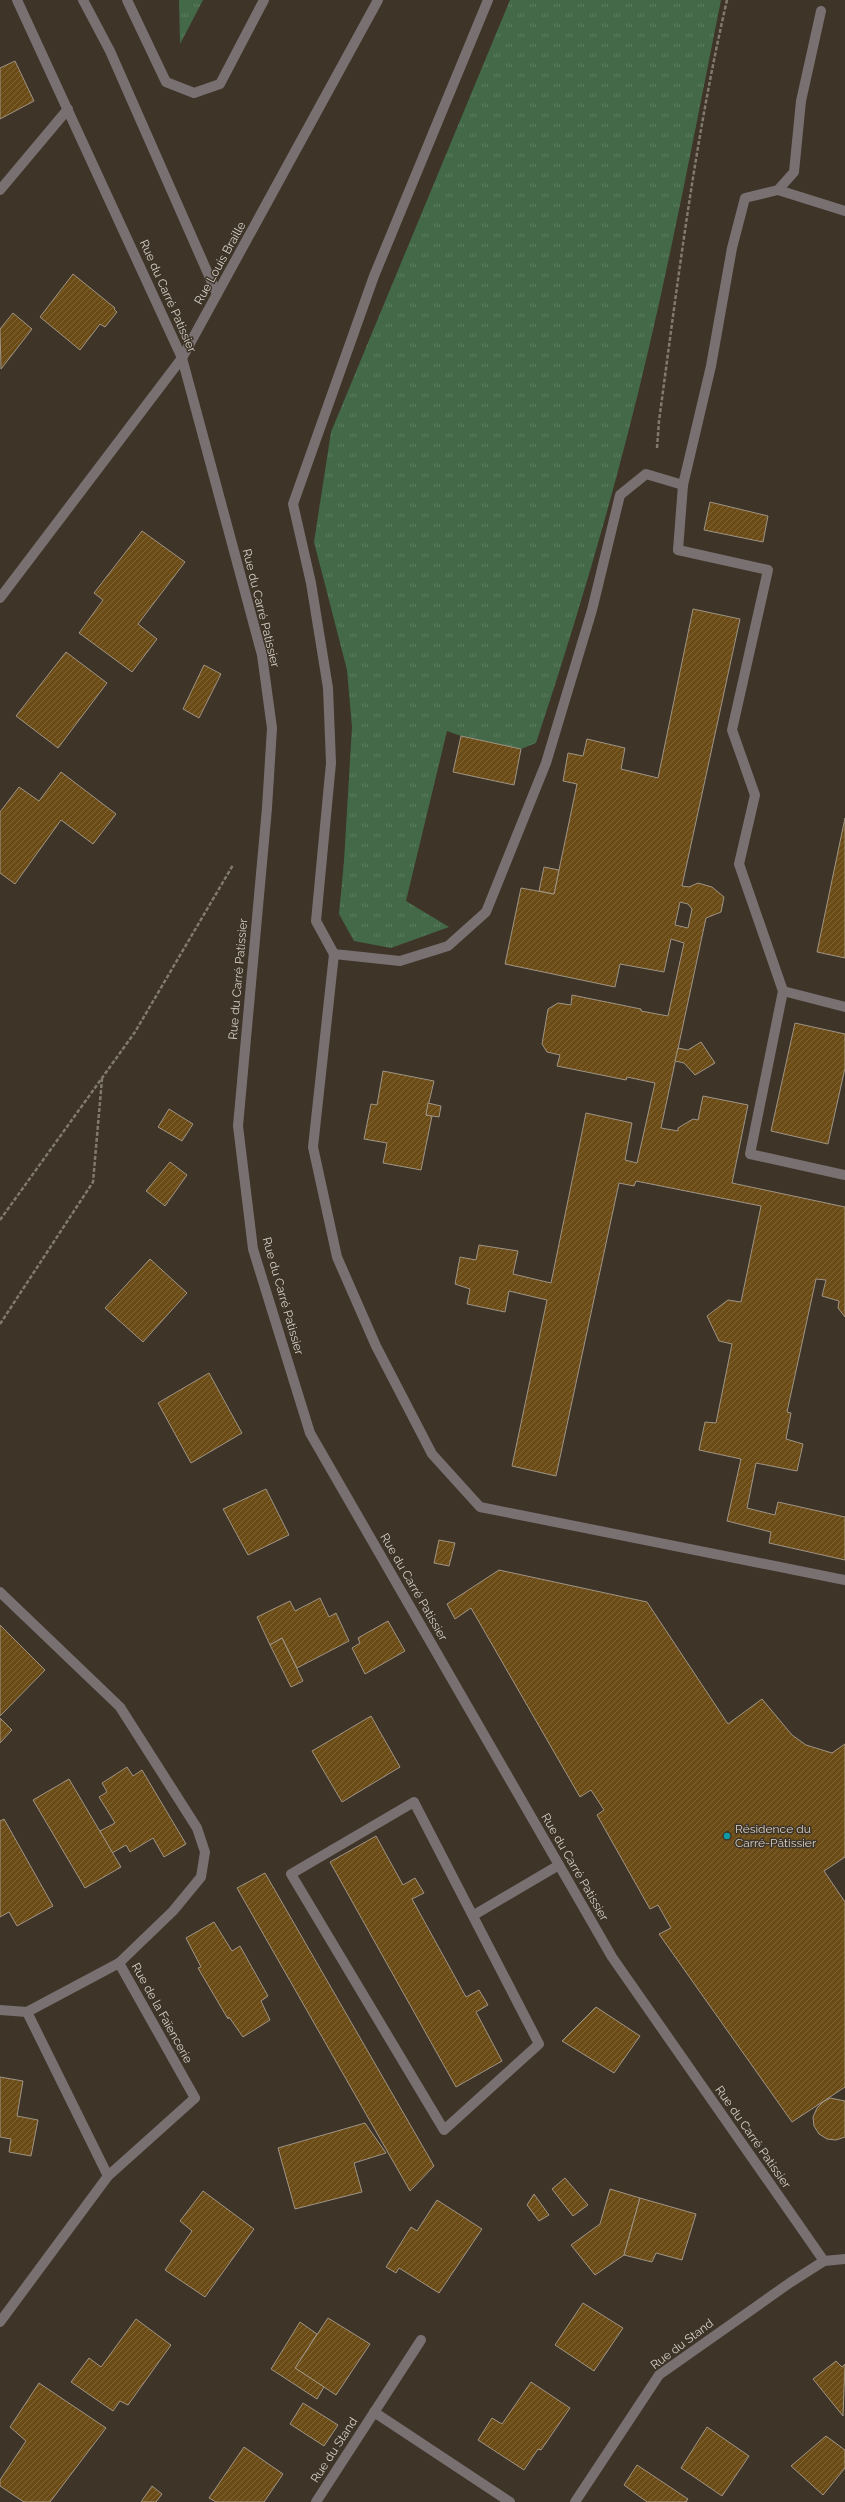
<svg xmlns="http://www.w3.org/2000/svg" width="845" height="2502" font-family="Raleway,sans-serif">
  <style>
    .grass { fill: url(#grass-tufts) }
    .building { fill: url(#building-hatch); stroke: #9f9486; fill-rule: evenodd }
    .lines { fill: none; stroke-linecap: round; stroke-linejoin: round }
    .path { stroke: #827a6f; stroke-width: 2.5; stroke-dasharray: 4 2; stroke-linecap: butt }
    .minor { stroke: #797072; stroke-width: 10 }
    .culture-dot { fill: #0f9aa8; stroke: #3e3428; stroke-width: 1.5 }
    .labels { text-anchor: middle; stroke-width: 3; stroke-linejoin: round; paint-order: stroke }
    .street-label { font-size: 12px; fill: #d6d0c8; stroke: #3e3428 }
    .poi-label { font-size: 12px; fill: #d6d0c8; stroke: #3e3428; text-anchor: start }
  </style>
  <defs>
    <pattern id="grass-tufts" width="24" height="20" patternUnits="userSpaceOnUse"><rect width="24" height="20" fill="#436948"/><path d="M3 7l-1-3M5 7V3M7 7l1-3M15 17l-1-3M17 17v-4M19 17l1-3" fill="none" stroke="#5d7d61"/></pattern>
    <pattern id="building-hatch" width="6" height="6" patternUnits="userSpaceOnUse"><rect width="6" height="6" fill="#6c4c16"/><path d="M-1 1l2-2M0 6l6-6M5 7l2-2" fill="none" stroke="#806536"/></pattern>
  </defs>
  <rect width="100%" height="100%" fill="#3e3428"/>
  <g class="grass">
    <path d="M179,0H203L180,44Z"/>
    <path d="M510,0H721C692,145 665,290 628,433C601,538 570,641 536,743L521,749L461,736L447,731L406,901L449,927L391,948L354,941L339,914L344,861L352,727L347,670L314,542L331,432Z"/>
  </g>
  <g class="building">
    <path d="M15,61L34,101L0,119V68Z"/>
    <path d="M73,274L115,308L114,309L117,312L105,327L100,324L80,350L40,317Z"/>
    <path d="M13,313L32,329L1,369L0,329Z"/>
    <path d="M710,502L768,516L763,542L704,530Z"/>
    <path d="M142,531L185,562L138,624L157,639L132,672L79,633L103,600L94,593Z"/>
    <path d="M693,609L740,619L682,886L689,887L698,883L712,887L724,897L721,912L706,918L661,1128L678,1131V1128L693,1119L698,1120L703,1096L748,1105L732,1183L845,1207V1317L838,1308L839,1301L822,1296L826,1280L816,1279L787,1412L791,1413L786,1439L803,1444L797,1471L756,1463L747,1508L775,1515L778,1502L845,1517V1560L769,1543L771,1532L727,1521L741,1459L699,1450L705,1422L716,1423L732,1344L719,1341L707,1316L728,1300L741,1302L761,1206L636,1181L634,1186L619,1183L556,1476L512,1466L547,1300L509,1291L505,1312L467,1304L470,1289L455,1284L460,1257L476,1260L479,1245L518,1251L513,1274L551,1283L586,1113L632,1123L625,1160L637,1163L655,1083L627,1077L626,1080L557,1066L560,1055L547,1052L542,1044L548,1009L558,1003L571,1005L572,995L641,1009V1011L668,1016L684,943L671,939L664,972L620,964L615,987L505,964L521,888L554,894L577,784L563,781L568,753L583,756L587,739L625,748L621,769L658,778ZM680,902L688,904L692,909L688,928L675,925Z"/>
    <path d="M66,652L107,683L58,748L16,716Z"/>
    <path d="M204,665L221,674L199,718L183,709Z"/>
    <path d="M461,736L521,749L514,785L453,772Z"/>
    <path d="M61,772L116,814L93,844L61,820L15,884L0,873V812L19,787L39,801Z"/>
    <path d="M845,818V958L817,952Z"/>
    <path d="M544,867L559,870L554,894L539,891Z"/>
    <path d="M795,1023L845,1034V1068L828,1144L771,1131Z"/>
    <path d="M701,1042L715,1063L695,1075L684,1063L675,1061L678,1048L688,1050Z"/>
    <path d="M383,1071L434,1081L426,1115L432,1116L421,1170L383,1163L387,1143L364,1139L371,1104L377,1105Z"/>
    <path d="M428,1103L441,1106L439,1117L426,1115Z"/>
    <path d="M169,1109L193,1124L182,1141L158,1127Z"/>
    <path d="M170,1162L187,1175L165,1206L146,1191Z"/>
    <path d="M150,1259L187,1293L143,1342L105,1308Z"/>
    <path d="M209,1373L242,1433L191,1463L158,1403Z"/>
    <path d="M266,1489L289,1535L248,1555L223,1509Z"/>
    <path d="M439,1540L455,1543L449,1566L434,1563Z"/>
    <path d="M499,1570L647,1602L728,1724L762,1699L792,1735L806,1745L832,1753L845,1744V1857L824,1871L845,1902V2087L792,2122L659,1934L671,1928L658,1905L650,1909L597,1815L604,1810L591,1790L580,1797L471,1608L455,1619L447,1604Z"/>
    <path d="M320,1598L329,1617L336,1613L349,1641L297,1668L282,1638L270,1645L257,1617L290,1601L295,1611Z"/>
    <path d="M388,1621L405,1651L365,1674L352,1648L360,1643L358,1638Z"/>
    <path d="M0,1625L45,1670L0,1716Z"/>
    <path d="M282,1638L303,1681L291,1687L270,1645Z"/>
    <path d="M371,1716L400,1767L342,1802L312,1751Z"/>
    <path d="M0,1718L12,1730L0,1743Z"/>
    <path d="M127,1767L133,1776L142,1770L186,1844L164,1857L153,1838L130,1852L126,1845L112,1853L100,1831L115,1823L99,1797L107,1792L102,1783Z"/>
    <path d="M69,1779L121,1867L85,1888L33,1800Z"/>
    <path d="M4,1819L53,1906L17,1926L9,1912L0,1917V1821Z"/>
    <path d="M376,1836L403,1885L415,1878L424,1893L412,1899L466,1997L479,1990L488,2005L476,2012L502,2061L456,2087L330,1862Z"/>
    <path d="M265,1873L434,2166L410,2191L237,1888Z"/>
    <path d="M214,1922L232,1951L240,1946L268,1996L261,2001L270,2020L243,2037L229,2017L228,2019L198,1968L201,1967L186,1938Z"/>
    <path d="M596,2007L640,2036L614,2073L562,2041Z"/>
    <path d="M0,2077L23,2081L17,2116L38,2120L31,2156L9,2152L11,2139L0,2137Z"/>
    <path d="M830,2098L845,2101V2137L836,2140L827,2139L819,2134L814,2126L813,2117L817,2108L823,2102Z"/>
    <path d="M365,2123L386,2153L354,2163L362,2192L295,2209L278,2148Z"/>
    <path d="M565,2178L588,2205L573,2216L552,2189Z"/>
    <path d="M610,2189L640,2198L624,2255L595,2275L571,2245L600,2224Z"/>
    <path d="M203,2191L254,2229L205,2297L165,2270L192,2231L180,2221Z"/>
    <path d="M534,2194L549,2215L539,2221L527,2205Z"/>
    <path d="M640,2198L696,2214L682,2260L656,2253L652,2262L624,2255Z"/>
    <path d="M437,2200L482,2229L439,2293L399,2268L396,2273L386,2267L411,2227L417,2231Z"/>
    <path d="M583,2303L623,2328L594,2371L555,2345Z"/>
    <path d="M328,2318L370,2344L336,2395L295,2368Z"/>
    <path d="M136,2319L171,2345L128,2405L120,2401L113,2411L71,2382L89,2358L101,2367Z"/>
    <path d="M300,2322L317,2334L295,2368L324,2387L317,2399L271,2369Z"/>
    <path d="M836,2361L842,2367L845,2364L843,2416L813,2379Z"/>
    <path d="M531,2382L570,2408L541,2450L538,2449L524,2470L478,2440L492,2418L502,2424Z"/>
    <path d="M39,2383L106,2428L50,2502H24L0,2486V2480L26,2441L10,2427Z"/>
    <path d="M303,2403L338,2425L324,2446L290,2424Z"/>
    <path d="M707,2427L749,2456L722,2496L681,2468Z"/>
    <path d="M826,2436L845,2450V2468L823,2495L791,2466Z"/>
    <path d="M244,2447L283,2474L264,2502H216L209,2498Z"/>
    <path d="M637,2465L688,2499L686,2502H647L624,2485Z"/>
    <path d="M152,2486L162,2494L156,2502H141Z"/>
  </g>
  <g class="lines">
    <g class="path">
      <path d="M657,448L659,421C678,280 695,138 727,0"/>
      <path d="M0,1220L135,1032L233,865"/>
      <path d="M0,1324L93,1182L102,1079"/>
    </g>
    <g class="minor">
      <path d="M17,0L182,358L262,655L272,728L267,808L238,1126L253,1249L310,1433L612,1957L824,2261"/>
      <path d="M83,0L110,51L217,294"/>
      <path d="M127,0L166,82L194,93L220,84L264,0"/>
      <path d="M488,0L374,276L293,504L311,583L328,688L331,763L316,921L334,954L400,961L448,946L486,912L546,763L592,610L620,495L646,474L683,485L711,366L732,248L745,198L778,190L794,172L801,101L821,11"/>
      <path d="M0,190L68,109"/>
      <path d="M778,190L845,211"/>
      <path d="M683,485L678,550L768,570L732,730L755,795L739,864L783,991L750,1154L845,1175"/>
      <path d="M0,598L182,358L378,0"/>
      <path d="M334,954L313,1147L337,1257L376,1346L432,1454L480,1507L845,1580"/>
      <path d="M783,991L845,1007"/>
      <path d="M0,1592L120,1707L197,1828L205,1852L201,1877L173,1911L119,1963"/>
      <path d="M414,1802L539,2044L444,2130L291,1874Z"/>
      <path d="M474,1915L559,1865"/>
      <path d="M0,2010L27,2012"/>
      <path d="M0,2322L108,2176L195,2098L119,1963L27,2012L108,2176"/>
      <path d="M374,2412L510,2502"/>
      <path d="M316,2502L421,2340"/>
      <path d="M575,2502L659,2375L791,2282L824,2261L845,2259"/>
    </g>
  </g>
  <circle class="culture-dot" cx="727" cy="1836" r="4"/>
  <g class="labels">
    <g class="street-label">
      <text transform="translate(220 263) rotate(-61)" y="4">Rue Louis Braille</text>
      <text transform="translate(168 296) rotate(66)" y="4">Rue du Carré Patissier</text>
      <text transform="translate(261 608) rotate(76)" y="4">Rue du Carré Patissier</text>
      <text transform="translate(238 979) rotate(-85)" y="4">Rue du Carré Patissier</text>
      <text transform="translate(283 1296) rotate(74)" y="4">Rue du Carré Patissier</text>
      <text transform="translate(414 1587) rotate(60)" y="4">Rue du Carré Patissier</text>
      <text transform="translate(575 1867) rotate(60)" y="4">Rue du Carré Patissier</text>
      <text transform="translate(162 2013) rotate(61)" y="4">Rue de la Faïencerie</text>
      <text transform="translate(753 2137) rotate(55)" y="4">Rue du Carré Patissier</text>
      <text transform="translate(682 2344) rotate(-37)" y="4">Rue du Stand</text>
      <text transform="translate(334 2450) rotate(-57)" y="4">Rue du Stand</text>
    </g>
    <g class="poi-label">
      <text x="735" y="1833">Résidence du<tspan x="735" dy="14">Carré-Pâtissier</tspan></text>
    </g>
  </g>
</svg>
